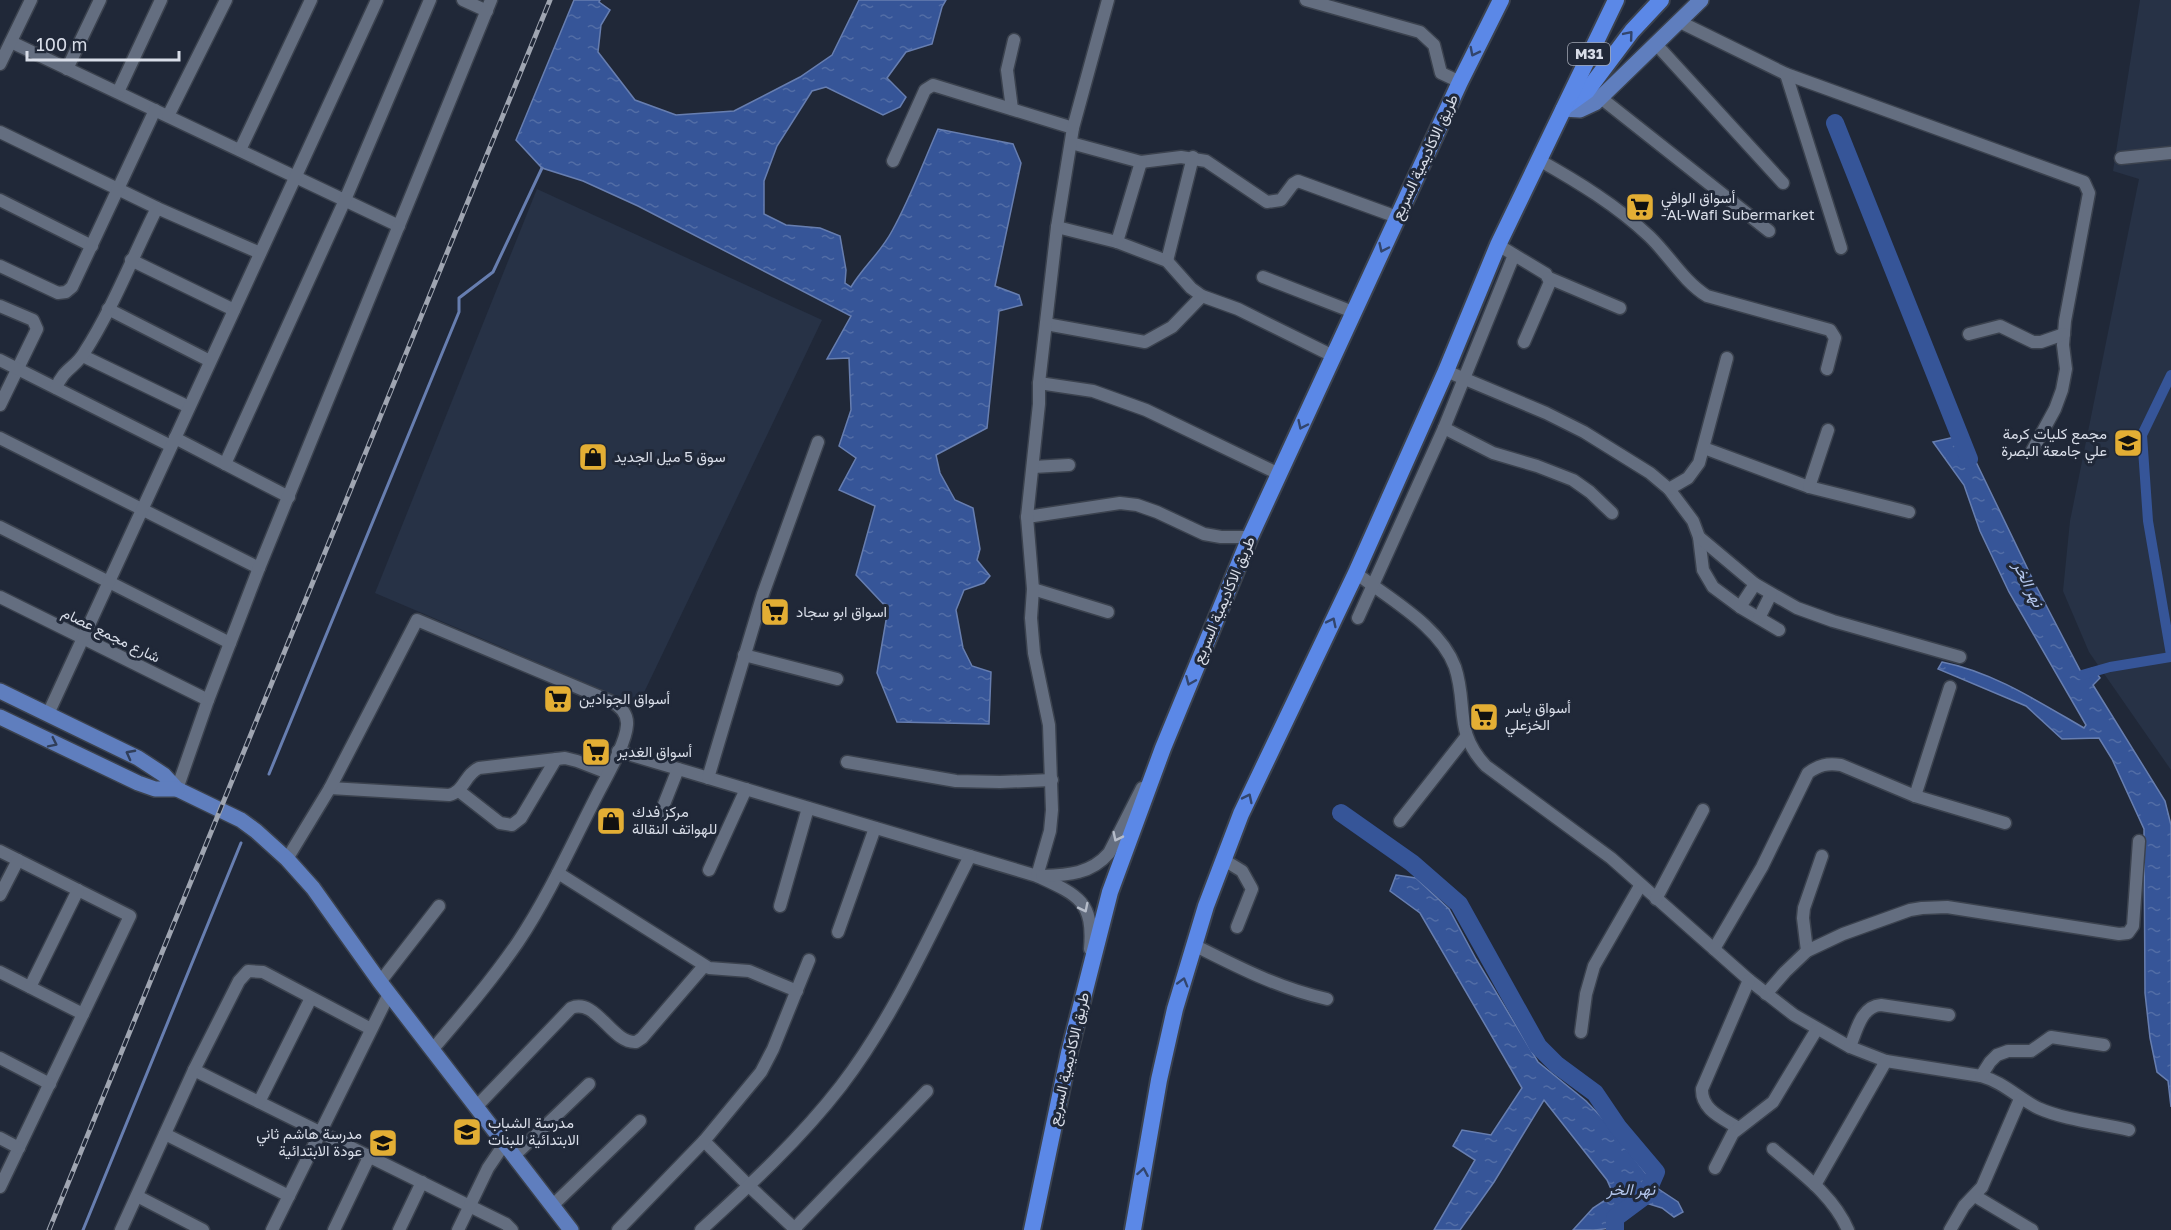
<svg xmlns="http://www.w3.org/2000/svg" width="2171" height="1230" font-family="'Golos Text',Vazirmatn,sans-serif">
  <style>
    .built { fill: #273246 }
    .water { fill: url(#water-ripples); stroke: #677eb0; stroke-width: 1.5 }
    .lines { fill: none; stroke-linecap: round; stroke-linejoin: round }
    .stream { stroke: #677eb0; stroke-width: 3 }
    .canal { stroke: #365598; stroke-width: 10 }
    .river { stroke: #365598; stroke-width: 18 }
    .minor-casing { stroke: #3b424e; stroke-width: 15 }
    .major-casing { stroke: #3b424e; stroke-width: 18 }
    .highway-casing { stroke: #3b424e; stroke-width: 20 }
    .minor { stroke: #646e80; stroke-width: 12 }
    .major { stroke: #5f7ebe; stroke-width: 15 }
    .highway { stroke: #5b88e7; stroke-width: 16 }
    .rail-casing { stroke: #9fa5b1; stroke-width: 5 }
    .rail { stroke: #202838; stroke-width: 3; stroke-dasharray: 9; stroke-linecap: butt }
    .oneway { stroke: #32456d }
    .oneway2 { stroke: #303e5a }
    .oneway3 { stroke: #b5bcc9 }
    .labels { text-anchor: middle; stroke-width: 6; stroke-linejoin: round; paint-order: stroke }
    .shield { fill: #202838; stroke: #a1a7b3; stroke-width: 1.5 }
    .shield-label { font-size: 14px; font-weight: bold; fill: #d8dde8 }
    .street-label { font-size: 15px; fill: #d8dde8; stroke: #202838 }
    .poi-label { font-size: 15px; fill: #d8dde8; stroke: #202838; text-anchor: start }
    .water-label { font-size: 16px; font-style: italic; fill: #b4c7ed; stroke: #202838 }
  </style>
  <defs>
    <pattern id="water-ripples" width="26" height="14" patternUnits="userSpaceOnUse" patternTransform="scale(1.5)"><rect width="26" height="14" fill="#365598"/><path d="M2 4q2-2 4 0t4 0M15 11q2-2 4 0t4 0" fill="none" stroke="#526da6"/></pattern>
  </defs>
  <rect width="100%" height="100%" fill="#202838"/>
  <g class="built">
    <path d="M2140,0H2171V770L2089,652L2063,591L2070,521L2139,179L2113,171Z"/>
    <path d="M537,189L822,320L638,705L375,593Z"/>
  </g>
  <g class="water">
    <path d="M574,0H600L599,2L610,10L601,25L598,52L635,100L676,115L734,111L800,77L832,55L859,0H946L942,7L932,44L906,52L887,78L906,97L900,107L883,115L826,87L812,91L777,146L764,181V214L786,225L820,228L840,236L846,270L845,283L851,287C863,267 881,252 892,231C910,199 923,163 938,129L1013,144L1021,163L995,286L1019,295L1022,305L999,311L987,428L936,455L940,473L955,500L973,508L980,549L977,560L990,576L984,583L964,590L956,610L963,648L972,666L991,672L989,724L897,722L877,673L888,609L856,575L875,506L839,490L856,458L839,446L851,410L849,358L827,359L851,316L638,206L583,181L542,168L516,140Z"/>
    <path d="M1963,435L2035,584L2081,672L2093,668L2100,678L2093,685L2165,801L2171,825V1107L2168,1081L2157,1072L2150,1038L2145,993L2144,829L2112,759L2099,738L2062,739L2026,706L1938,669L1942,662C1993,672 2039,702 2084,728L2086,725L2009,592L1980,531L1964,485L1933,442Z"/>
    <path d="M1396,875L1416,878L1449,909L1476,959L1538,1062L1586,1101L1608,1124L1657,1188L1678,1202L1683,1212L1674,1217L1662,1208L1646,1203C1614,1230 1616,1230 1573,1230L1593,1208L1607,1199L1611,1189L1607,1180L1544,1100L1494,1182L1460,1230H1434L1475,1160L1453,1146L1462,1130L1491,1135L1522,1088L1420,913L1390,891Z"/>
  </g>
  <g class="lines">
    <g class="stream">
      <path d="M269,774L459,312V298L493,272L542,168"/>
      <path d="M83,1230L241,843"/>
    </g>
    <g class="canal">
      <path d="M2171,375L2142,435L2148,521L2171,655"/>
      <path d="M2082,675L2110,667L2171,657"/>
    </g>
    <g class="river">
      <path d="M1835,123L1969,459"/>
      <path d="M1341,813L1412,863L1459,904L1538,1046L1557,1065L1595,1093L1618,1127L1656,1172L1646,1195L1615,1218V1230"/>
    </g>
    <g class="minor-casing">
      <g id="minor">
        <path d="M463,0L487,11"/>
        <path d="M1306,0L1420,32L1434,45L1441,73L1460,82"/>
        <path d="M1678,21L1786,74L2084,182L2089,193L2065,321L2063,345L2066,369L2062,390L2055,409L2032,451"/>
        <path d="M11,42L399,226"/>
        <path d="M1655,43L1783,183"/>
        <path d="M0,64L31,0"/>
        <path d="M67,69L100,0"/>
        <path d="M1786,74L1841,248"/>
        <path d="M118,92L161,0"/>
        <path d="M1601,98L1769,231"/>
        <path d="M1012,109L1007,70L1014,40"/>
        <path d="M168,116L226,0"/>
        <path d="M0,132L157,208L260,253"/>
        <path d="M1071,143L1141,162L1181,157L1206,161L1267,202L1281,200L1293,184L1298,181L1397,217"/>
        <path d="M240,150L311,0"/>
        <path d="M2121,158L2171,153"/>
        <path d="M1539,160C1578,182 1616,205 1649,236C1669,255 1683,281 1707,296L1830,330L1835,338L1827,369"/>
        <path d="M893,161L925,90L933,85L1073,128"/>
        <path d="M0,200L92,246"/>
        <path d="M1057,227L1117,242L1167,261L1191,288L1202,296L1238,309L1333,356"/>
        <path d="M1117,242L1141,162"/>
        <path d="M1498,245L1546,274L1550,282L1524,342"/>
        <path d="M131,260L234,310"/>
        <path d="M1167,261L1193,157"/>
        <path d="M0,266L58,293L66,292L72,287L155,110"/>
        <path d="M1263,277L1353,312"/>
        <path d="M1549,278L1620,308"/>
        <path d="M0,306L33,320L37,329L0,405"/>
        <path d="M108,309L210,361"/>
        <path d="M1046,324L1145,342L1172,327L1202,296"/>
        <path d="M1969,334L2000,326L2033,342H2041L2064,334"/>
        <path d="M83,356L189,407"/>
        <path d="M0,360L171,446"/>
        <path d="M1446,371L1546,413L1584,432L1650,473L1669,489L1693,521L1699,537L1703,570L1713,587L1740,607L1779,630"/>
        <path d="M1039,383L1093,391L1146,410L1279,474"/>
        <path d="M56,388C64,368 75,368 84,353C113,308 133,256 157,208"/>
        <path d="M1444,428L1493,453L1537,466L1573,480L1590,492L1612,513"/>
        <path d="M0,438L259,568"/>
        <path d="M175,438L289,497"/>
        <path d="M1704,448L1809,487L1909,512"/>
        <path d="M225,464L345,200L430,0"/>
        <path d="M1033,467L1069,465"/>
        <path d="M1809,487L1828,430"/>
        <path d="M1669,489L1688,478L1699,463L1727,358"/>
        <path d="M1027,517L1120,503L1137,505L1157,512L1204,534L1221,537H1250"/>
        <path d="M0,527L230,643"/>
        <path d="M1699,537L1755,584L1797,608L1833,621L1960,657"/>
        <path d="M1356,573C1389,599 1440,626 1455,667C1468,706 1453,731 1486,766L1611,858L1749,980L1794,1015L1850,1047L1886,1061L1981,1076C2003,1082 2018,1098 2038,1108C2065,1120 2099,1123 2129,1130"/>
        <path d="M1033,589L1108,612"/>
        <path d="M0,597L208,700"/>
        <path d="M1740,607L1755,584"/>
        <path d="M1358,618L1444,428L1514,255"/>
        <path d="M1759,618L1771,594"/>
        <path d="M744,655L837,679"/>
        <path d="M48,714L377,0"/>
        <path d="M618,751L1037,876C1078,895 1094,901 1090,949"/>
        <path d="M847,762L956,781L1000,782L1052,780"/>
        <path d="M708,778L763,594L818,442"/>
        <path d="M330,788L449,795C464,792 465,774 479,768L565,758L577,761L608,773"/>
        <path d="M177,789L208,700L259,568L491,0"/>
        <path d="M459,791L500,823L512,825L521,818L556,759"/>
        <path d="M1915,796L1950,687"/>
        <path d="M661,812L678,769"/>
        <path d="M1400,821L1466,737"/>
        <path d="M0,851L130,916L0,1187"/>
        <path d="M287,859L330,788L417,620L610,701C620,706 628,713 627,725C626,744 605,779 596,797C571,846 548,897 518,942C492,980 462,1015 432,1050"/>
        <path d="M1224,860L1242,871L1252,889L1237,927"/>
        <path d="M709,870L746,789"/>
        <path d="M558,873L709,968L749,971L797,991"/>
        <path d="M1037,876L1050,831L1052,810L1049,725L1034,653L1031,618L1033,589L1027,517L1039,404V383L1057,227L1073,128L1108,0"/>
        <path d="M1042,876C1068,875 1091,874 1109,853L1142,788"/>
        <path d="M0,895L18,860"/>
        <path d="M1656,899L1703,810"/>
        <path d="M780,906L808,808"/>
        <path d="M838,932L875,828"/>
        <path d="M1194,945C1238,967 1278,988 1327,999"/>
        <path d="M1714,949L1762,867L1808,773C1819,765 1827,763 1841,765L1915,796L2005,823"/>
        <path d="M1807,951L1803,918L1804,908L1822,856"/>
        <path d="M0,972L83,1014"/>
        <path d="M380,982L439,906"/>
        <path d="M30,987L78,890"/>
        <path d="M1766,994L1785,972L1807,951L1843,934L1910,910L1922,908L1947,907L2119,934L2128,933L2133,926L2139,841"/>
        <path d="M1581,1032L1586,994L1594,966L1640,886"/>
        <path d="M1850,1047C1856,1032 1861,1006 1881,1005L1949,1015"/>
        <path d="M0,1058L50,1084"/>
        <path d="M194,1070L506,1224L512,1230"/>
        <path d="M1981,1076L1990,1062L1997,1055L2008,1051H2031L2051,1037L2104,1045"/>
        <path d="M259,1102L311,998"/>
        <path d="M476,1107L571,1008C596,997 612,1044 636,1042L642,1038L704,966"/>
        <path d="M1738,1128C1723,1118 1701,1110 1702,1089L1749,980"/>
        <path d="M165,1134L289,1196"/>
        <path d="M0,1138L19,1148"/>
        <path d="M704,1141L749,1186L796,1230"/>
        <path d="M1773,1149C1801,1173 1833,1195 1848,1230"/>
        <path d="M514,1156L589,1084"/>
        <path d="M1715,1168L1733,1133L1773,1102L1817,1029"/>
        <path d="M1815,1185L1886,1061"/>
        <path d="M137,1196L203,1230"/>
        <path d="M1975,1196L2032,1230"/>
        <path d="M552,1206L640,1121"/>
        <path d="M121,1230L194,1070L239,981L248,971L263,972L371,1029"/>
        <path d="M272,1230L389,994"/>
        <path d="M334,1230L370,1155"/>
        <path d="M399,1230L422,1182"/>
        <path d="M458,1230L488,1168L505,1143"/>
        <path d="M618,1230L704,1141L761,1072L773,1049L809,960"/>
        <path d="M701,1230C750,1185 800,1139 841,1086C894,1017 930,934 970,856"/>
        <path d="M793,1230L927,1091"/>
        <path d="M1950,1230L1964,1206L1982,1187L2020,1099"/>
      </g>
    </g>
    <g class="major-casing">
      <g id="major">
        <path d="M1563,109L1580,110L1595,103L1701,0"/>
        <path d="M0,691L138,758L164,775L177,789L241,820L256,831L287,859L313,888L380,982L571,1230"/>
        <path d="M0,717L138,783L155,789H177"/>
      </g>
    </g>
    <g class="highway-casing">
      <g id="highway">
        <path d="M1566,106L1587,91L1632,31L1661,0"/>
        <path d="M1032,1230L1069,1053L1110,892L1163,748L1250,537L1460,82L1501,0"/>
        <path d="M1133,1230L1159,1080L1175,1009L1206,906L1241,814L1356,573L1446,371L1498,245L1616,0"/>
      </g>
    </g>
    <use href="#minor" class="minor"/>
    <use href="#major" class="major"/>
    <use href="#highway" class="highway"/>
    <g class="rail-casing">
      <path id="rail" d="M49,1230L550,0"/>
    </g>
    <use href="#rail" class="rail"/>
  </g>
  <defs><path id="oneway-chevron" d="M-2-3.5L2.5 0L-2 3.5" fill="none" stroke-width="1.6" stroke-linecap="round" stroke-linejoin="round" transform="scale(1.5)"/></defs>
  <g class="oneway">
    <use href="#oneway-chevron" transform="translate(1629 35) rotate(-50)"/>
    <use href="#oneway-chevron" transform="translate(1474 52) rotate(117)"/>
    <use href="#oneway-chevron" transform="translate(1383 248) rotate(115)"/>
    <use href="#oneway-chevron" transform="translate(1302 425) rotate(115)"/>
    <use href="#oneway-chevron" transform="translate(1332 622) rotate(-64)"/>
    <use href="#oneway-chevron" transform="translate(1190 681) rotate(113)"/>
    <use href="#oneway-chevron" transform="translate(1248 798) rotate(-64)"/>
    <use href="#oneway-chevron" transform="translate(1183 982) rotate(-74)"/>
    <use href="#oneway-chevron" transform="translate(1143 1172) rotate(-80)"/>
  </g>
  <g class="oneway2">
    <use href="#oneway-chevron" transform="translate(53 743) rotate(26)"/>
    <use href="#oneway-chevron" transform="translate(130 754) rotate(-152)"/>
  </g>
  <g class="oneway3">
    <use href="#oneway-chevron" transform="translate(1117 837) rotate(116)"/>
    <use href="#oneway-chevron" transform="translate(1084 908) rotate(63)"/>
  </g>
  <defs>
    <g id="supermarket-square" transform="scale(1.5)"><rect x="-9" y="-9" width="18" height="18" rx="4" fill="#e3ae34" stroke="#202838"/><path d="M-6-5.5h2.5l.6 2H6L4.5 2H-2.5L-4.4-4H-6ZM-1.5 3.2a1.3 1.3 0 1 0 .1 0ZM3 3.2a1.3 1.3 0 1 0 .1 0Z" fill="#111"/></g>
    <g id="university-square" transform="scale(1.5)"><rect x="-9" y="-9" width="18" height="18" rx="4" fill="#e3ae34" stroke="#202838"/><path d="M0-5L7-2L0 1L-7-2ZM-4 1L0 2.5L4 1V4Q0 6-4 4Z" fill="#111"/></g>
    <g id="shop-square" transform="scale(1.5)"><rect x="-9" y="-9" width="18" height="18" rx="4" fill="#e3ae34" stroke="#202838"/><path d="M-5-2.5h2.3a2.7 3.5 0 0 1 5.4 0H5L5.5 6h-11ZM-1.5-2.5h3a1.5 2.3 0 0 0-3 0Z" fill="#111"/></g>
    <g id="school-square" transform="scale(1.5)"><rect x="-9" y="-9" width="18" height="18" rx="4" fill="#e3ae34" stroke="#202838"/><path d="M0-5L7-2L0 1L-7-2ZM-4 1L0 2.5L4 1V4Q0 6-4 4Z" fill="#111"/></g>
  </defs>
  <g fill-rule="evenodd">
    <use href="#supermarket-square" x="1640" y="207"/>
    <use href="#university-square" x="2128" y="443"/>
    <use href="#shop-square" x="593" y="457"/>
    <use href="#supermarket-square" x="775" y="612"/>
    <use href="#supermarket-square" x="558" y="699"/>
    <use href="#supermarket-square" x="1484" y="717"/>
    <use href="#supermarket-square" x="596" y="752"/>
    <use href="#shop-square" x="611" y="821"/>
    <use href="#school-square" x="467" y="1132"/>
    <use href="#school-square" x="383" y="1143"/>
  </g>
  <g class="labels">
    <rect class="shield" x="1568" y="43" width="42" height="22" rx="4.5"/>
    <g class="shield-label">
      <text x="1589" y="59">M31</text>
    </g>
    <g class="street-label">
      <text transform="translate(1425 157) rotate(-65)" y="5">طريق الاكاديمية السريع</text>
      <text transform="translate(1224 600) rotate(-67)" y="5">طريق الاكاديمية السريع</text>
      <text transform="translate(111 635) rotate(26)" y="5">شارع مجمع عصام</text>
      <text transform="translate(1069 1059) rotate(-77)" y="5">طريق الاكاديمية السريع</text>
    </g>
    <g class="poi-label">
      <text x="1661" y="203">أسواق الوافي<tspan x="1661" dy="17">-Al-Wafi Subermarket</tspan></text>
      <text x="2107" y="439" text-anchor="end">مجمع كليات كرمة<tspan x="2107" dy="17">علي جامعة البصرة</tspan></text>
      <text x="614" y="462">سوق 5 ميل الجديد</text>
      <text x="796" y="617">اسواق ابو سجاد</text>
      <text x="579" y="704">أسواق الجوادين</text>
      <text x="1505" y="713">أسواق ياسر<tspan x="1505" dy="17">الخزعلي</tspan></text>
      <text x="617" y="757">أسواق الغدير</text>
      <text x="632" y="817">مركز فدك<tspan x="632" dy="17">للهواتف النقالة</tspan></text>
      <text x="488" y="1128">مدرسة الشباب<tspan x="488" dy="17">الابتدائية للبنات</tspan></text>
      <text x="362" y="1139" text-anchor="end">مدرسة هاشم ثاني<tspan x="362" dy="17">عودة الابتدائية</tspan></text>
    </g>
    <g class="water-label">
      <text transform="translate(2029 584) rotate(64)" y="6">نهر الخر</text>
      <text x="1631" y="1195">نهر الخر</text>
    </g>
  </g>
  <path d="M27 51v9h152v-9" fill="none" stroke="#d8dde8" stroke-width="3"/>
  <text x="36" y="51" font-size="18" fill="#d8dde8" stroke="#202838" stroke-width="4.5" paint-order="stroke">100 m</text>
</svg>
